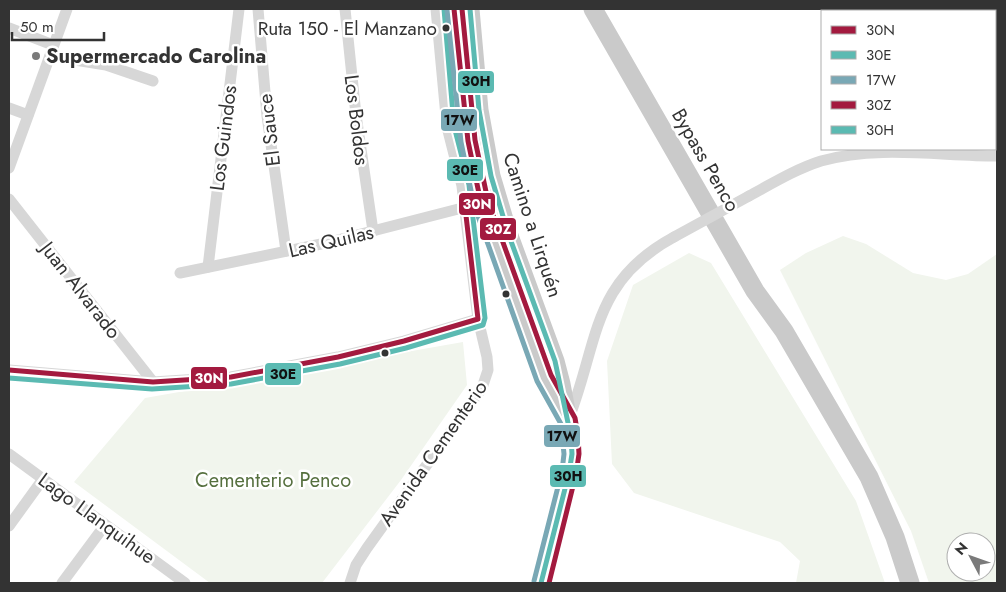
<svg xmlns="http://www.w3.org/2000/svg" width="1006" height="592" font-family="Jost,sans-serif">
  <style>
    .green { fill: #f1f5ed; fill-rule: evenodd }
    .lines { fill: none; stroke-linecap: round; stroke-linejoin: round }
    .minor { stroke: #d7d7d7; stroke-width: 11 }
    .primary { stroke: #cacaca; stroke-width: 19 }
    .minor-bridge { stroke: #d7d7d7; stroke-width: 11 }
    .bus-1-casing { stroke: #fff; stroke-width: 9 }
    .bus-2-casing { stroke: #fff; stroke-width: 9 }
    .bus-3-casing { stroke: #fff; stroke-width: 9 }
    .bus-4-casing { stroke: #fff; stroke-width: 9 }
    .bus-5-casing { stroke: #fff; stroke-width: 9 }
    .bus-1 { stroke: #a31a3f; stroke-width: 5 }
    .bus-2 { stroke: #5bbab2; stroke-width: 5 }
    .bus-3 { stroke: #79a8b5; stroke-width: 5 }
    .bus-4 { stroke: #a31a3f; stroke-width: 5 }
    .bus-5 { stroke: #5bbab2; stroke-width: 5 }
    .bus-dot { fill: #333; stroke: #fff; stroke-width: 2 }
    .poi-dot { fill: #7a7a7a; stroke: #fff; stroke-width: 2 }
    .labels { text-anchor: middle; stroke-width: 5; stroke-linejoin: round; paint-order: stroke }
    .bus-label { font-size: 19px; fill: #333; stroke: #fff; text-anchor: end }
    .poi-label { font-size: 20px; font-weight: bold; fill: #333; stroke: #fff; text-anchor: start }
    .street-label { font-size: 20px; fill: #333; stroke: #fff }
    .park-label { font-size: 20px; fill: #56703f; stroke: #fff }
    .line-badge { stroke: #fff; stroke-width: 2 }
    .badge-label { font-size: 14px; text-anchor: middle; font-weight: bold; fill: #fff }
    .pale-badge-label { font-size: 14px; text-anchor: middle; font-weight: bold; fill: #111 }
  </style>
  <rect width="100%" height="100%" fill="#fff"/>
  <g class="green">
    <path d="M843,236L866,244L913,273L946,280L968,274L997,254V583H929L911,531L780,270L806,253ZM956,542H986V572H956Z"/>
    <path d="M689,253L711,263L856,501L885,583H796L800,561L780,542L634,493L612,464L607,361L633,285Z"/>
    <path d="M463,342L467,385L401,480L322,583H210L74,482L145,398Z"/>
  </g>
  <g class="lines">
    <g class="minor">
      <path d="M258,9L267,116L286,251"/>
      <path d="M345,9L356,115L373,231"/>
      <path d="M9,28L53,45"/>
      <path d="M50,56L106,65L153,81"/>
      <path d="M9,108L28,115"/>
      <path d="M9,168L67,9"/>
      <path d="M749,196C773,183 796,169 821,161C878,145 939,156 997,156"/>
      <path d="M9,199L153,382"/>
      <path d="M208,267L239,9"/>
      <path d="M180,273L326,243L470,206"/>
      <path d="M9,370L153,382L231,377L338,357L404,341L478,319"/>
      <path d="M569,418C599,341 591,282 674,237"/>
      <path d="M9,454L185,583"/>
      <path d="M9,526L43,479"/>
      <path d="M62,583L105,525"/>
      <path d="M350,583L356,565L367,548L482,388L488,370L487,357L478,319L462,186L447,127L436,9"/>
    </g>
    <g class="primary">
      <path d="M454,9L468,141L481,203L544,378L560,409"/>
      <path d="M470,9L479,110L491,176L508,233L555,361L561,384L571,437L572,454L569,473L541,583"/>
      <path d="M593,9L755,291L784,331L869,477L895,537L910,583"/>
    </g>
    <path class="minor-bridge" d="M674,237L749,196"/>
    <g class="bus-1-casing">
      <path id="bus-1" d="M9,370L153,382L231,377L338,357L404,341L478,319L465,207L481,203L468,141L454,9"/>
    </g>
    <g class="bus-2-casing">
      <path id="bus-2" d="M9,378L152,389L231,384L340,364L406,348L483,325L485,318L469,185L454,126L444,9"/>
    </g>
    <g class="bus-3-casing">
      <path id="bus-3" d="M447,10L461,142L474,205L537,381L561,424L564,454L562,471L534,581"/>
    </g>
    <g class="bus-4-casing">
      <path id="bus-4" d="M462,9L475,140L488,201L551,375L575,418L578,436L579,454L576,474L549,583"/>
    </g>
    <g class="bus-5-casing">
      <path id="bus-5" d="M470,9L479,110L491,176L508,233L555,361L571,437L572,454L569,473L541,583"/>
    </g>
    <use href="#bus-1" class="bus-1"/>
    <use href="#bus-2" class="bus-2"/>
    <use href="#bus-3" class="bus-3"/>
    <use href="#bus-4" class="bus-4"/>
    <use href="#bus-5" class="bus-5"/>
  </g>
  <g class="bus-dot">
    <circle cx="446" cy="28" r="4.5"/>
    <circle cx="506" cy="294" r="4.5"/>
    <circle cx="385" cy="353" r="4.5"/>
  </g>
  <circle class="poi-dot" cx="36" cy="56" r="5"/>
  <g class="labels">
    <g class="bus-label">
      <text x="437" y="35">Ruta 150 - El Manzano</text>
    </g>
    <g class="poi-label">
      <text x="46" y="63">Supermercado Carolina</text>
    </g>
    <g class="street-label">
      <text transform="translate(357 120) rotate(83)" y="7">Los Boldos</text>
      <text transform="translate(269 130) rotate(-97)" y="7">El Sauce</text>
      <text transform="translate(223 138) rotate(-83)" y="7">Los Guindos</text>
      <text transform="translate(706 160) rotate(60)" y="7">Bypass Penco</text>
      <text transform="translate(533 225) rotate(72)" y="7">Camino a Lirquén</text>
      <text transform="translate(331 241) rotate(-13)" y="7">Las Quilas</text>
      <text transform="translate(81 290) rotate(52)" y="7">Juan Alvarado</text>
      <text transform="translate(433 453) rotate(-55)" y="7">Avenida Cementerio</text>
      <text transform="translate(97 518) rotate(36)" y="7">Lago Llanquihue</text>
    </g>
    <g class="park-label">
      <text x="273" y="487">Cementerio Penco</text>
    </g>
  </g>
  <g class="line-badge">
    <rect x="457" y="70" width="38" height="24" rx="5" fill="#5bbab2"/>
    <rect x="440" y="108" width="38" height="24" rx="5" fill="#79a8b5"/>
    <rect x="446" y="158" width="38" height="24" rx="5" fill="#5bbab2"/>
    <rect x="458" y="192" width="38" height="24" rx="5" fill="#a31a3f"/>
    <rect x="479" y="217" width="38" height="24" rx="5" fill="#a31a3f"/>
    <rect x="264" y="362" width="38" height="24" rx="5" fill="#5bbab2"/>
    <rect x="190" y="366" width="38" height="24" rx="5" fill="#a31a3f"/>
    <rect x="543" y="424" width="38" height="24" rx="5" fill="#79a8b5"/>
    <rect x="549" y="464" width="38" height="24" rx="5" fill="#5bbab2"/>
  </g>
  <g class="badge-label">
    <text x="477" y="209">30N</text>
    <text x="498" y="234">30Z</text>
    <text x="209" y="383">30N</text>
  </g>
  <g class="pale-badge-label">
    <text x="476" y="86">30H</text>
    <text x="459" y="125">17W</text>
    <text x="465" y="175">30E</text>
    <text x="283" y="379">30E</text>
    <text x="562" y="441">17W</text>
    <text x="568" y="481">30H</text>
  </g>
  <rect width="1006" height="592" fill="none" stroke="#333333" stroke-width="20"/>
  <rect x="821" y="10" width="175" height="140" fill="#ffffff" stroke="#adadad"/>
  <rect x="831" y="26" width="25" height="8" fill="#a31a3f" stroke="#adadad"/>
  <text x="866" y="35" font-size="15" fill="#333333">30N</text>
  <rect x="831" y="51" width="25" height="8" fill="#5bbab2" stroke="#adadad"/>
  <text x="866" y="60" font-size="15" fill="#333333">30E</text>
  <rect x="831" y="76" width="25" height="8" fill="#79a8b5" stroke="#adadad"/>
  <text x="866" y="85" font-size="15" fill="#333333">17W</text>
  <rect x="831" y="101" width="25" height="8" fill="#a31a3f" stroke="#adadad"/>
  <text x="866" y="110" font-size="15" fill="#333333">30Z</text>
  <rect x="831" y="126" width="25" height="8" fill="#5bbab2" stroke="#adadad"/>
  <text x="866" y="135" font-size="15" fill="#333333">30H</text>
  <g transform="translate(971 557) rotate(311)"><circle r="24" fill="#ffffff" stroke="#adadad"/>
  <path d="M0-4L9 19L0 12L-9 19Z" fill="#7a7a7a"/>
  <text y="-8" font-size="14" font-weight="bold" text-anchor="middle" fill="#333333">N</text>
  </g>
  <path d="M12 32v8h92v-8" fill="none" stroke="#333333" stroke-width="2.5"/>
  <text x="20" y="32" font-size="15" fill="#333333" stroke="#ffffff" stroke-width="4" paint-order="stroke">50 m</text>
</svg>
